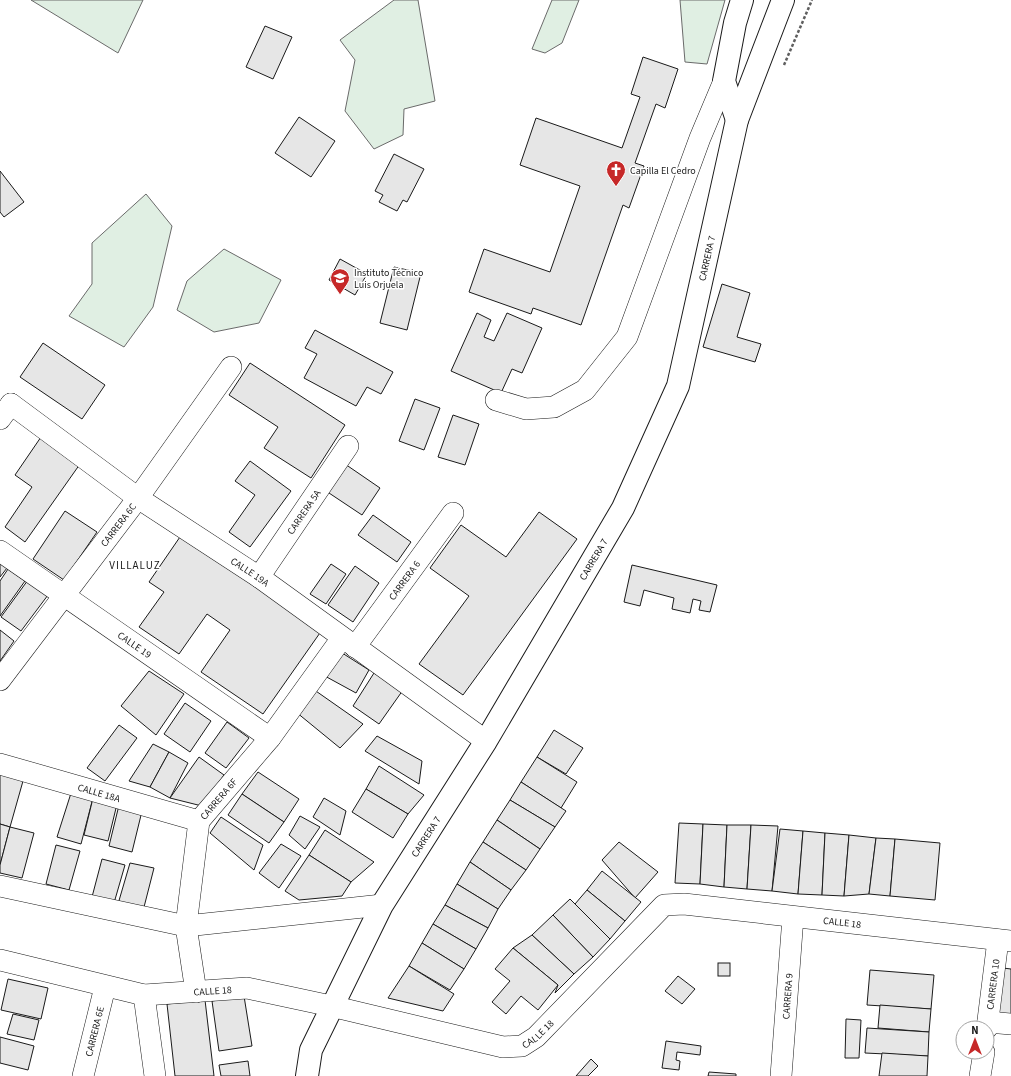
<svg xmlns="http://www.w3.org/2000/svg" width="1011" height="1076" font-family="'Source Sans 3',sans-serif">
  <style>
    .green { fill: #e0efe3; stroke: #6a6a6a }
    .building { fill: #e6e6e6; stroke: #1a1a1a }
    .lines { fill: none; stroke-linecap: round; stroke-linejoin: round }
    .street-casing { stroke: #1a1a1a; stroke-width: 22 }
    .secondary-casing { stroke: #1a1a1a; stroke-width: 24 }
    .path { stroke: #5f5f5f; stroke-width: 2.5; stroke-dasharray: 3 2; stroke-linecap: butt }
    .street { stroke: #fff; stroke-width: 21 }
    .secondary { stroke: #fff; stroke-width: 22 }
    .labels { text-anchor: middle; stroke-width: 3; stroke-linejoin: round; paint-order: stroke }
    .poi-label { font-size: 10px; fill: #1a1a1a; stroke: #fff; text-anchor: start }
    .street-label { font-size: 10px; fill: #1a1a1a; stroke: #fff }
    .neighbourhood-label { font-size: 11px; letter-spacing: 1px; fill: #1a1a1a; stroke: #fff }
  </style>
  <rect width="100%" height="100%" fill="#fff"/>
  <g class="green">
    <path d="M31,0H143L118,53Z"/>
    <path d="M394,0H418L435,101L404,109L403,135L374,149L345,111L355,60L340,40Z"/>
    <path d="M552,0H579L562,43L545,53L532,49Z"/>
    <path d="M680,0H725L707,64L685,62Z"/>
    <path d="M146,194L172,226L153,307L124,347L69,316L92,284V243Z"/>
    <path d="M224,249L281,280L259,323L214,332L177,310L187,281Z"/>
  </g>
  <g class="building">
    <path d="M265,26L292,37L273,79L246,67Z"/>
    <path d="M643,57L678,69L665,108L656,104L635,163L644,166L629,208L623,205L581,325L533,308L531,314L469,292L484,249L550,272L580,186L520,165L536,118L622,148L640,97L631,94Z"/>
    <path d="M299,117L335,141L311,177L275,153Z"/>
    <path d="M394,154L424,169L407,202L403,200L397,211L379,202L383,195L375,191Z"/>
    <path d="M0,171L24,202L4,217L0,212Z"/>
    <path d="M340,259L367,274L355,295L329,280Z"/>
    <path d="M394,267L421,273L407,330L380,323Z"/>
    <path d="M722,284L750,293L737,337L761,344L755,362L703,347Z"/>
    <path d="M477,313L491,320L484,337L494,341L507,313L542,328L522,373L512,369L501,393L451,371Z"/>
    <path d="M315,330L393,372L381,394L367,387L356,406L304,378L317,354L305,348Z"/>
    <path d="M43,343L105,385L82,419L20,377Z"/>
    <path d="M250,363L345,425L311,478L264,448L278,427L229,395Z"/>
    <path d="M415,399L440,408L424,450L399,441Z"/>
    <path d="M453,415L479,424L465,465L438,457Z"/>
    <path d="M41,437L80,464L25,542L5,527L32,487L15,475Z"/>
    <path d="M250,461L291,491L250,547L229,532L255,495L235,481Z"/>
    <path d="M345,464L380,488L362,515L326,491Z"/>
    <path d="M65,511L97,532L64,580L33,559Z"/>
    <path d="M539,512L577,539L463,695L419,664L469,596L430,568L461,525L506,557Z"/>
    <path d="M373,515L411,542L397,562L358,535Z"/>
    <path d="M182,534L322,630L263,714L201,672L230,630L207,614L179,654L139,627L164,592L149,582Z"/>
    <path d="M0,563L7,568L0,577Z"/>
    <path d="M331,564L346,574L326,604L310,594Z"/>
    <path d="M632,565L717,585L710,612L699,610L701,601L693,599L690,613L672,609L674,598L644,590L640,606L624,602Z"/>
    <path d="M355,566L379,583L353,622L328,605Z"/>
    <path d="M8,569L25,581L0,616V581Z"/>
    <path d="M28,580L48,595L21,631L1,617Z"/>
    <path d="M0,630L14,641L0,661Z"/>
    <path d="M339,651L369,670L356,693L323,675Z"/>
    <path d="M149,671L184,694L156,735L121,706Z"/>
    <path d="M374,673L403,690L379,724L353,706Z"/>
    <path d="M313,689L363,724L340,748L296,712Z"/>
    <path d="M185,703L211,721L190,752L164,734Z"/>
    <path d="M227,722L249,738L226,768L205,753Z"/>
    <path d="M119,725L137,738L105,781L87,768Z"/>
    <path d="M554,730L583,748L566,774L537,757Z"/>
    <path d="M377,736L422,761L419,784L365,751Z"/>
    <path d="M153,744L169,752L150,787L129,781Z"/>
    <path d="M169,752L188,763L170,798L150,787Z"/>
    <path d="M199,757L224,775L202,806L170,798Z"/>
    <path d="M537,757L577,782L561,808L521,782Z"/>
    <path d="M379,766L424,795L408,814L366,789Z"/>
    <path d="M258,772L299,799L284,822L242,794Z"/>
    <path d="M0,774L23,781L10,827L0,824Z"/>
    <path d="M521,782L566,811L555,827L510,800Z"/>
    <path d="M366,789L408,814L393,838L352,812Z"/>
    <path d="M72,790L94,794L81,844L57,837Z"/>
    <path d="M94,794L118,800L108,841L84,835Z"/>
    <path d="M242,794L284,822L269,843L228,815Z"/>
    <path d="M324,798L346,811L340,835L313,817Z"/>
    <path d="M510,800L555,827L540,849L497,820Z"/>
    <path d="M120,801L143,807L132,852L109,846Z"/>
    <path d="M300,816L320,827L305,849L289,835Z"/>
    <path d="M221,817L263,845L254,870L210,833Z"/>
    <path d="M497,820L540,849L526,870L483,842Z"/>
    <path d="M679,823L703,824L700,884L675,883Z"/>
    <path d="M0,824L10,827L0,865Z"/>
    <path d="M703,824L727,825L724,887L700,884Z"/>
    <path d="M727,825H751L747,889L724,887Z"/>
    <path d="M751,825L778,826L772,891L747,889Z"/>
    <path d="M10,827L34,833L22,878L0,873V865Z"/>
    <path d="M780,829L803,831L798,894L772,891Z"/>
    <path d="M325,830L374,862L351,882L309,855Z"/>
    <path d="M803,831L825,833L822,895L798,894Z"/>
    <path d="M825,833L849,835L844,896L822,895Z"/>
    <path d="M849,835L876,838L869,894L844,896Z"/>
    <path d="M876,838L895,839L890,896L869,894Z"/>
    <path d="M895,839L940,843L935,900L890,896Z"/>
    <path d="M483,842L526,870L511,890L470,862Z"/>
    <path d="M619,842L658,872L635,898L602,860Z"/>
    <path d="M281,844L301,856L279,888L259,873Z"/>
    <path d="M56,845L80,851L69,890L46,884Z"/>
    <path d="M309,855L351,882L342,896L299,900L285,891Z"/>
    <path d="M102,859L125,865L114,903L92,897Z"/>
    <path d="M470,862L511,890L498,909L457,884Z"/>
    <path d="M130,863L154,868L143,911L118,904Z"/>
    <path d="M602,871L641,902L625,921L587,890Z"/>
    <path d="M457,884L498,909L488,928L445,905Z"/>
    <path d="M587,890L625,921L610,939L575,904Z"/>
    <path d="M570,899L610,939L593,957L553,915Z"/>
    <path d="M445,905L488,928L476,949L433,924Z"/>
    <path d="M553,915L593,957L574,974L532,935Z"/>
    <path d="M433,924L476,949L464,969L422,943Z"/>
    <path d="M532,935L574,974L555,993L558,985L513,948Z"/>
    <path d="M422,943L464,969L450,990L409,966Z"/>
    <path d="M513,948L558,985L538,1010L521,996L506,1014L492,1002L510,981L495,969Z"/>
    <rect x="718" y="963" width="12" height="13"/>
    <path d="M409,966L454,994L443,1011L388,998Z"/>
    <path d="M1003,968L1011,969V1015L998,1014Z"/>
    <path d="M870,970L934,975L931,1009L867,1005Z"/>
    <path d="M678,976L695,989L682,1004L665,991Z"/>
    <path d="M8,979L48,988L41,1019L1,1010Z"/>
    <path d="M244,996L252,1046L219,1051L212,1001Z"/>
    <path d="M205,1000L214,1076H175L167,1004Z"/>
    <path d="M880,1005L931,1009L929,1032L878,1028Z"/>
    <path d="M13,1014L39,1020L34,1040L7,1034Z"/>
    <path d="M846,1019L861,1020L859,1058H845Z"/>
    <path d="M867,1028L929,1032L928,1056L865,1053Z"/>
    <path d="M0,1037L34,1046L28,1070L0,1063Z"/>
    <path d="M666,1041L701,1046L700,1055L677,1052L676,1060L680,1061L679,1070L662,1068Z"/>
    <path d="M882,1053L928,1056L927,1076H879Z"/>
    <path d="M591,1059L598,1066L588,1076H576Z"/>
    <path d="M248,1061L250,1076H221L219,1065Z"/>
    <path d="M709,1072L736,1074V1076H708Z"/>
  </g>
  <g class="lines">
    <g class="street-casing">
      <g id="street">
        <path d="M496,400L526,409L554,407L585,390L627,337L700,138L724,81"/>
        <path id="s1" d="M11,404L138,498L259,577L486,741"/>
        <path d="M0,419L11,404"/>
        <path id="s2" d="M0,551L270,738"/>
        <path id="s3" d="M259,577L348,446"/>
        <path id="s4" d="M355,647L453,513"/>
        <path id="s5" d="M0,680L138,498L231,367"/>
        <path id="s6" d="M0,764L199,821"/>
        <path d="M0,886L186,926L382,905"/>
        <path id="s7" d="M0,960L144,995L247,988L331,1006L503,1047L522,1046L536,1037L664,905L684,904L1011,941"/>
        <path id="s8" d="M196,992L186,926L199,821L270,738L342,638"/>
        <path d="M144,995L155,1076"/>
        <path d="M988,1022L1011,1024"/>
        <path id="s9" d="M987,1028L998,940"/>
        <path id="s10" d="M83,1076L105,987"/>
        <path id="s11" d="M781,1076L793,917"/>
        <path d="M980,1076L984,1052"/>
      </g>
    </g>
    <g class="secondary-casing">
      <g id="secondary">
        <path d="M737,120L724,81L735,23L742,0"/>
        <path id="s12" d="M307,1076L311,1050L382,905L486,741L623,508L678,386L737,120L783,0"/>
      </g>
    </g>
    <path class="path" d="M784,65L812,0"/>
    <use href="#street" class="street"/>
    <use href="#secondary" class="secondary"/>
  </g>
  <defs>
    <g id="church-pin" transform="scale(1)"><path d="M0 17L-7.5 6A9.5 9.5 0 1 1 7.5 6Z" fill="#c62828" stroke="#fff"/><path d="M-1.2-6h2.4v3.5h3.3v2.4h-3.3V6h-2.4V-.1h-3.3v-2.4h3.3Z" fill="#fff"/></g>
    <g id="university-pin" transform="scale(1)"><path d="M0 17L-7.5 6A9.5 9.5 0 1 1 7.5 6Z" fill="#c62828" stroke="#fff"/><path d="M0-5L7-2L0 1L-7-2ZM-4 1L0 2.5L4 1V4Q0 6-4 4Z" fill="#fff"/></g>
  </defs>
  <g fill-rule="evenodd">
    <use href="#church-pin" x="616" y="170"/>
    <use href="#university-pin" x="340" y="278"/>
  </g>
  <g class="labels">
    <g class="poi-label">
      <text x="630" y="174">Capilla El Cedro</text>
      <text x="354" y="276">Instituto Técnico<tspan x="354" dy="12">Luis Orjuela</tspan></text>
    </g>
    <g class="street-label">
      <text dy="4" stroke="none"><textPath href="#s12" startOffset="917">CARRERA 7</textPath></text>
      <text dy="4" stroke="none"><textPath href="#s3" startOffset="79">CARRERA 5A</textPath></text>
      <text dy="4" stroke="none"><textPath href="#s5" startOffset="195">CARRERA 6C</textPath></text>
      <text dy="4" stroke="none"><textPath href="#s12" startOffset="593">CARRERA 7</textPath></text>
      <text dy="4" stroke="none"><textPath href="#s1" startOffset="292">CALLE 19A</textPath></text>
      <text dy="4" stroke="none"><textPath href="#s4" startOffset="83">CARRERA 6</textPath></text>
      <text dy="4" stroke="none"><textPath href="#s2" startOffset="164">CALLE 19</textPath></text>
      <text dy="4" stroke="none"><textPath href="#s6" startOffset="103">CALLE 18A</textPath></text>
      <text dy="4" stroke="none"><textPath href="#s8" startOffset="202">CARRERA 6F</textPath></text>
      <text dy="4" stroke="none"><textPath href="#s12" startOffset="269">CARRERA 7</textPath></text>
      <text dy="4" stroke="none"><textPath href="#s7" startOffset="913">CALLE 18</textPath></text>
      <text dy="4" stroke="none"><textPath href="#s9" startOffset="44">CARRERA 10</textPath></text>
      <text dy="4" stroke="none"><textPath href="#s7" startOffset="217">CALLE 18</textPath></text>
      <text dy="4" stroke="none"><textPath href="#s11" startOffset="80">CARRERA 9</textPath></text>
      <text dy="4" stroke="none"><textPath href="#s10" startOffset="46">CARRERA 6E</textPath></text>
      <text dy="4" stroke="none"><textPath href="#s7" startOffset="553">CALLE 18</textPath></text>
    </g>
    <g class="neighbourhood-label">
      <text x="135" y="569">VILLALUZ</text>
    </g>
  </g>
  <g transform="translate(975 1040)"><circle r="19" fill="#ffffff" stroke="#a3a3a3"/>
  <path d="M0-3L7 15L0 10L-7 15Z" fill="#c62828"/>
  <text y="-6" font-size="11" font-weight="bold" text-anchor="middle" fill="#1a1a1a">N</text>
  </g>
</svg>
